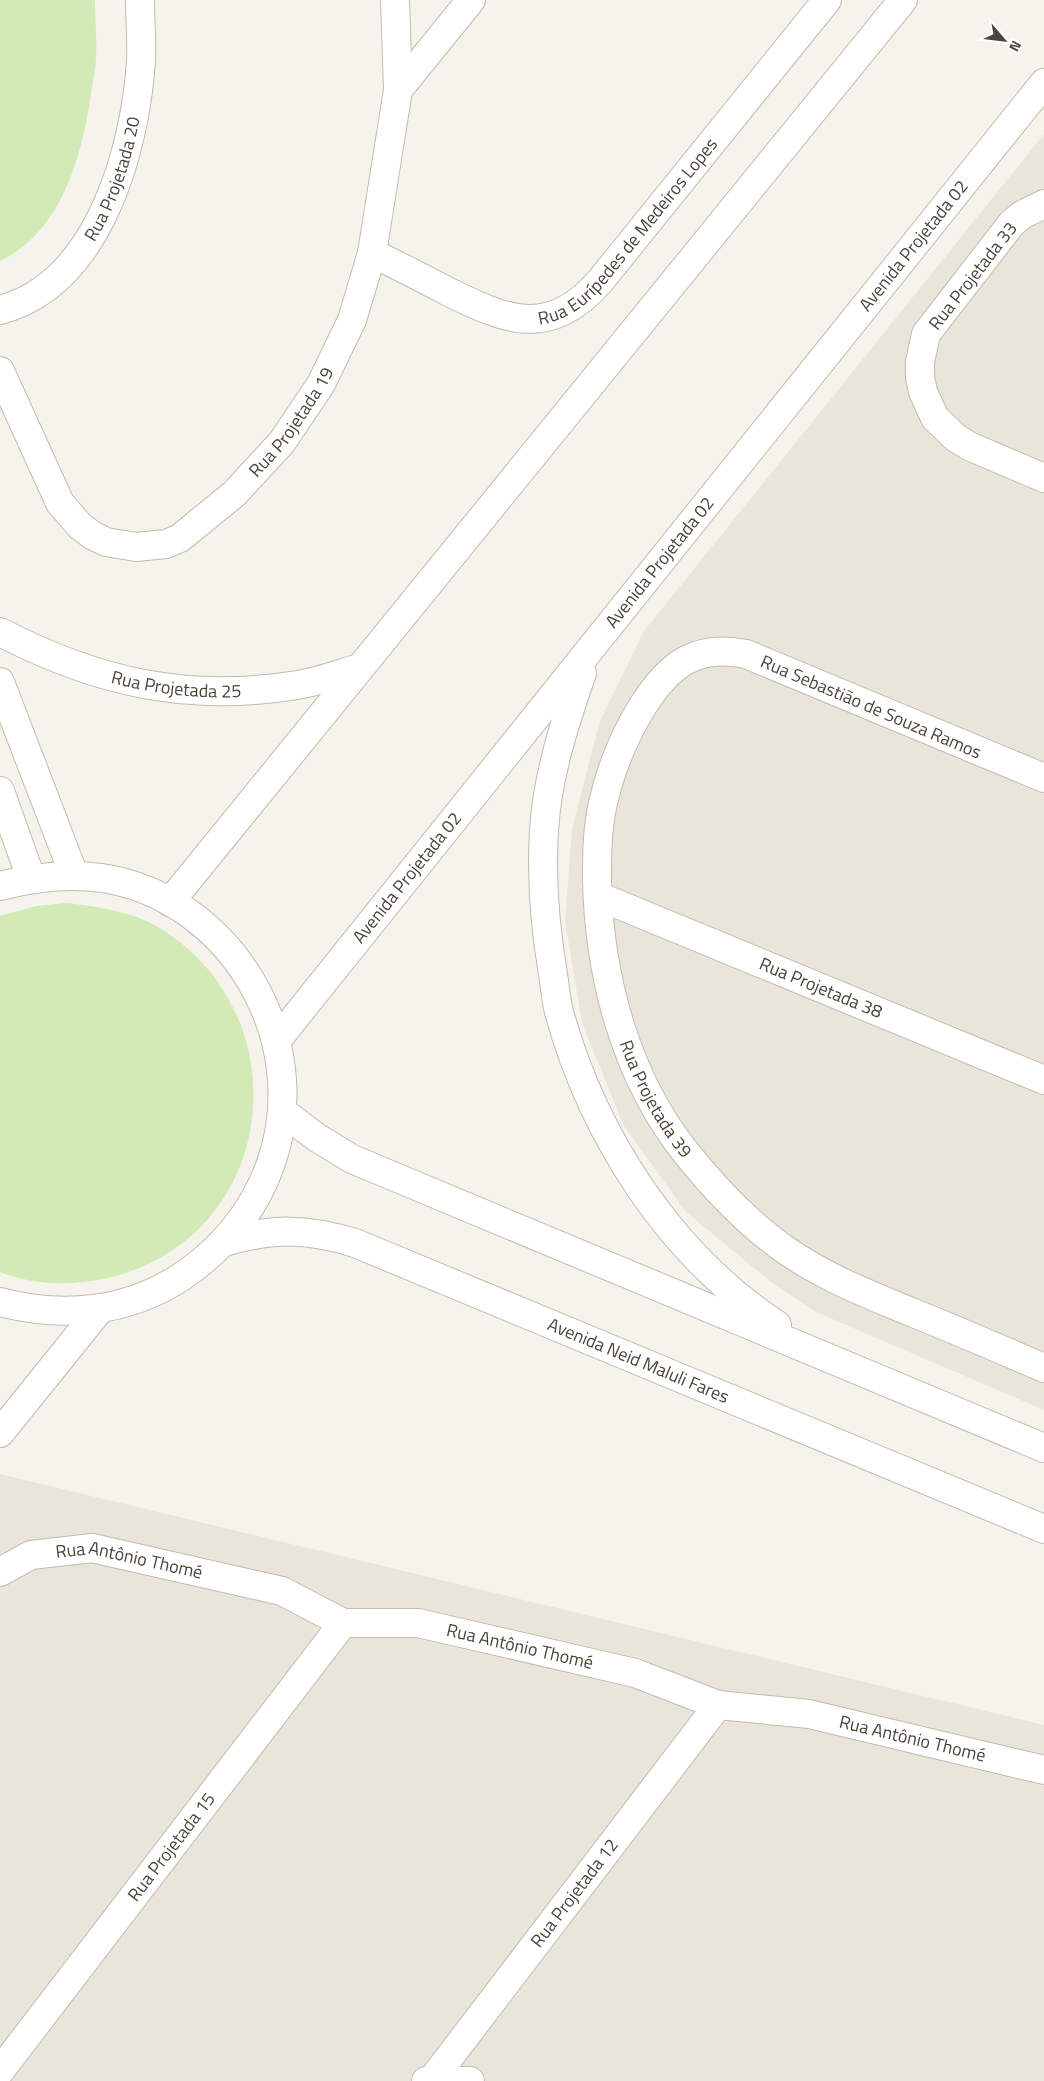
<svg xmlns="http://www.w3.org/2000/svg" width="1044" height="2081" font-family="'Titillium Web',sans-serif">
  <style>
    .residential { fill: #eae5da }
    .green { fill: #d2eab5 }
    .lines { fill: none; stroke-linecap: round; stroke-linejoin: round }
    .street-casing { stroke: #c2bbae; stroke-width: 30 }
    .street { stroke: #fff; stroke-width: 28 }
    .labels { text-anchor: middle; stroke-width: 4; stroke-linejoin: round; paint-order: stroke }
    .street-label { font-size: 18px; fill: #4b4439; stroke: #fff }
  </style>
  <rect width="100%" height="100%" fill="#f6f3ec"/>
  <g class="residential">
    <path d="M1044,134V1410L816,1312L771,1282L686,1212L624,1126L582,1023L565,921L572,829L600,721L644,631Z"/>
    <path d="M0,1474L1044,1725V2081H0Z"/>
  </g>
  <g class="green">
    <path d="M0,0H95C95,19 97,38 96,57C96,70 92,82 91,95C81,158 62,231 0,261Z"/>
    <path d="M67,903C98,907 131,911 158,927C303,1014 279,1235 112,1277C76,1286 35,1286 0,1272V916L36,906Z"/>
  </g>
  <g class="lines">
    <g class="street-casing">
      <g id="street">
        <path d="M398,90L471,0"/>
        <path d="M1044,204L1022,215L1012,223L926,334L920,362V377L923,392L935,418L956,438L969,446L1044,478"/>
        <path id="s1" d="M372,253C397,265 422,278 447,291C507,321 550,339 601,280L827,0"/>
        <path id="s2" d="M0,310C99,284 135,150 141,61C142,41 140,20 140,0"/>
        <path id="s3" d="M0,371L60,503L80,526L92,535L106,542L136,547L166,544L180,538L234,494L282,442L321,384L352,320L372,253L398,90L395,0"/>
        <path id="s4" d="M0,632C96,682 189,703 297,685C318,682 339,674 359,668"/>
        <path d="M582,673C564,725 547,777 544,831C541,879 545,927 553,974C555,987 556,1000 559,1012C593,1135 669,1254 777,1325"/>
        <path d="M0,682L74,875"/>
        <path id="s5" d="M1044,778L746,654C696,644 670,664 644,704C625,734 611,768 603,803C597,829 597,855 597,880C599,977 626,1078 687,1154C716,1190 749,1225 787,1251C826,1278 868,1294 911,1312C956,1330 1000,1349 1044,1368"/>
        <path d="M0,791L31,878"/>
        <path d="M0,886C34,877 67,873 102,878C232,898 314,1040 271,1163C254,1211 223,1249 181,1277C126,1313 62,1318 0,1302"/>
        <path id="s6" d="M598,896L1044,1080"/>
        <path d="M170,902L903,0"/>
        <path id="s7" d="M277,1040L1044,83"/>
        <path d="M283,1112L316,1137L352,1159L1044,1448"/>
        <path id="s8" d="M224,1242C273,1228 306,1228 355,1243L1044,1529"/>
        <path d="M0,1433L100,1309"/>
        <path id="s9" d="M0,1572L31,1555L92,1548L282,1591L343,1623H418L635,1673L718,1705L809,1714L1044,1770"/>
        <path id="s10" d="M0,2071L343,1623"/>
        <path id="s11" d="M432,2080L718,1705"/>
        <path d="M426,2081H470"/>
      </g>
    </g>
    <use href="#street" class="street"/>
  </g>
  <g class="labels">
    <g class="street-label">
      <text dy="6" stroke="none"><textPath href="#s2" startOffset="182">Rua Projetada 20</textPath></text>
      <text dy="6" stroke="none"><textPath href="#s1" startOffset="308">Rua Eurípedes de Medeiros Lopes</textPath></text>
      <text dy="6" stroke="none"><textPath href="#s7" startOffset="1018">Avenida Projetada 02</textPath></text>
      <text transform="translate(973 276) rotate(-52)" y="6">Rua Projetada 33</text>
      <text dy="6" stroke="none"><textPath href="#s3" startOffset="444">Rua Projetada 19</textPath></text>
      <text dy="6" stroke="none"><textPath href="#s7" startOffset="612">Avenida Projetada 02</textPath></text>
      <text dy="6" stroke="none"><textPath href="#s4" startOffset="186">Rua Projetada 25</textPath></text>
      <text transform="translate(871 707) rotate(23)" y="6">Rua Sebastião de Souza Ramos</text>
      <text dy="6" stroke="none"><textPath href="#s7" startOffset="208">Avenida Projetada 02</textPath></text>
      <text dy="6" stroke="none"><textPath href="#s6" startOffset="241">Rua Projetada 38</textPath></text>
      <text dy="6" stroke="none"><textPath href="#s5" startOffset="860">Rua Projetada 39</textPath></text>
      <text dy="6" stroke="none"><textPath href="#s8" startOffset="440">Avenida Neid Maluli Fares</textPath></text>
      <text dy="6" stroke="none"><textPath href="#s9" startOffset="135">Rua Antônio Thomé</textPath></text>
      <text dy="6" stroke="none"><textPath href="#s9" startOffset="540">Rua Antônio Thomé</textPath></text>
      <text dy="6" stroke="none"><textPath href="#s9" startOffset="945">Rua Antônio Thomé</textPath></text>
      <text dy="6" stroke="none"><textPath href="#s10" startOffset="282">Rua Projetada 15</textPath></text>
      <text dy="6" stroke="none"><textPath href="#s11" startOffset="235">Rua Projetada 12</textPath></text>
    </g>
  </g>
  <g transform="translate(1004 40) rotate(118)" stroke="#ffffff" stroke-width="4" paint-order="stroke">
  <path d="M0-4L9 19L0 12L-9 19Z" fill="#4b4439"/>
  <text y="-8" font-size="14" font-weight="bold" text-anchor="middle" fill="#4b4439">N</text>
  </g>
</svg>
